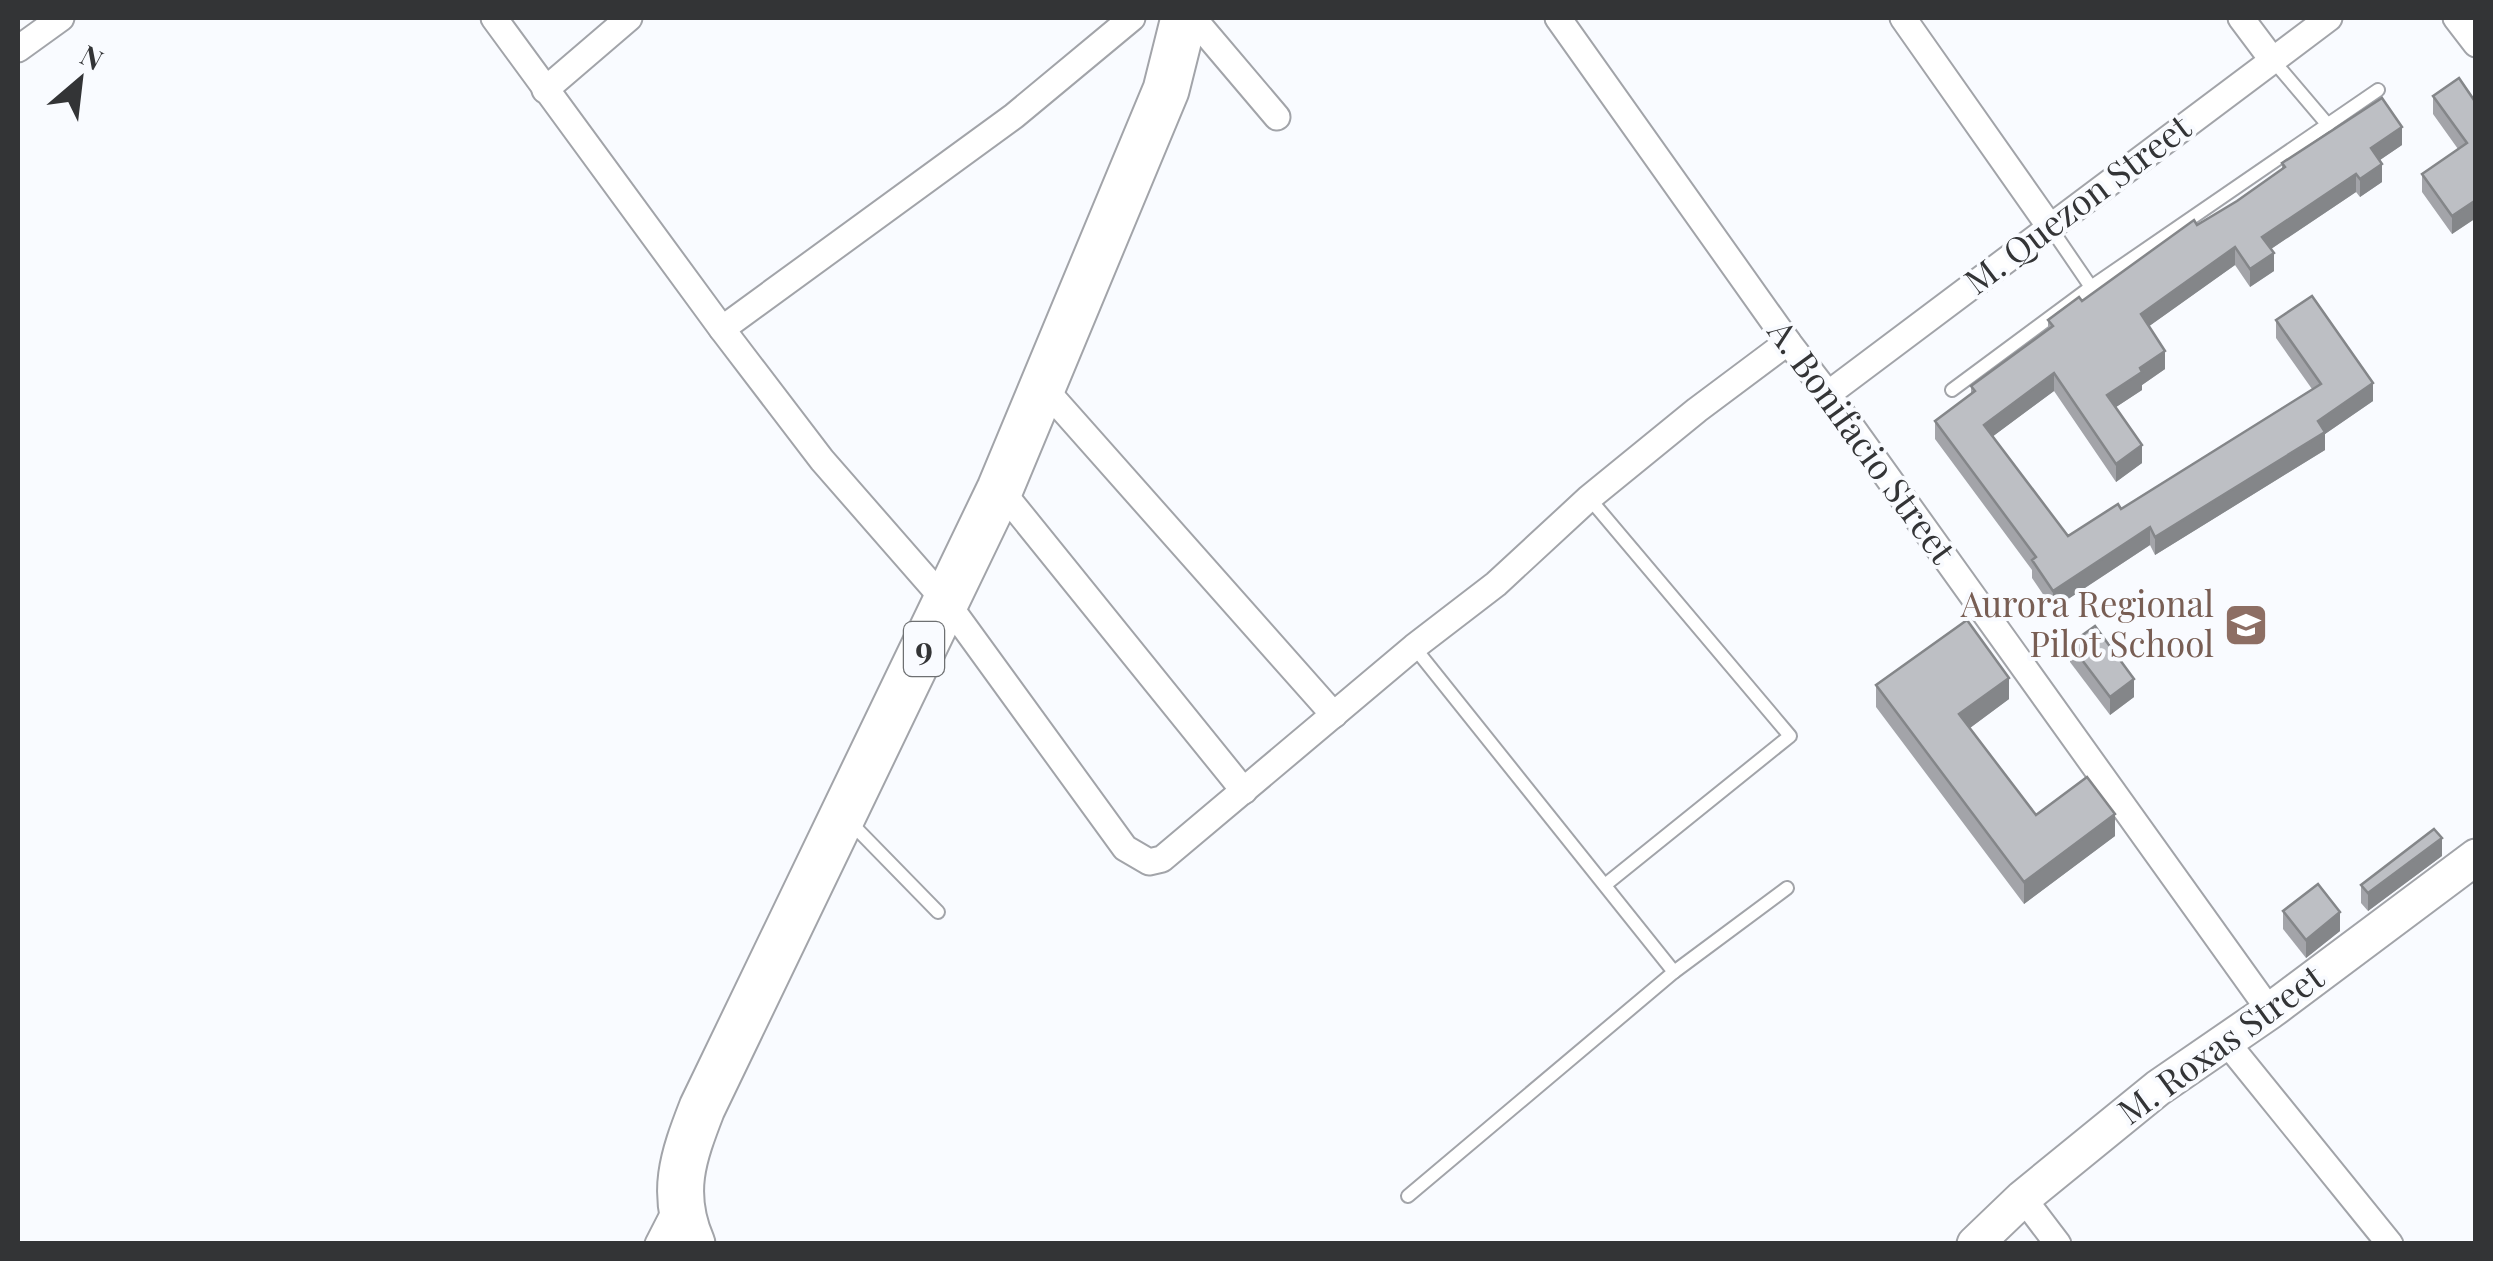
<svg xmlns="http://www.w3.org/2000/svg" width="2493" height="1261" font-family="'Playfair Display',serif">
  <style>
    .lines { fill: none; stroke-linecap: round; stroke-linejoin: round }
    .lane-casing { stroke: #a2a4a9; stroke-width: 16 }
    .street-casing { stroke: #a2a4a9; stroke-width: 29 }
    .secondary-casing { stroke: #a2a4a9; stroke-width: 39 }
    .highway-casing { stroke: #a2a4a9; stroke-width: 49 }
    .lane { stroke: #fff; stroke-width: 12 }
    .street { stroke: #fff; stroke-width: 25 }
    .secondary { stroke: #fff; stroke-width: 35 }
    .highway { stroke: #fff; stroke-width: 45 }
    .wall { fill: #a3a4a9 }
    .shaded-wall { fill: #848689 }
    .building { fill: #bdbfc4; stroke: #848689; stroke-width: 2.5 }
    .labels { text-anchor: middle; stroke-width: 8; stroke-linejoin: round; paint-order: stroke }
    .shield { fill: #f9fbff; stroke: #6e7072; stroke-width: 2.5 }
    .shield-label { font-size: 32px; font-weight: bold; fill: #333436 }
    .street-label { font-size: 35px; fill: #333436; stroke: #f9fbff }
    .education-label { font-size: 35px; fill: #785e54; stroke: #f9fbff; text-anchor: end }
  </style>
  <rect width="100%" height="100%" fill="#f9fbff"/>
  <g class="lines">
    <g class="lane-casing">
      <g id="lane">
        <path d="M2271,58L2328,125"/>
        <path d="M2050,227L2091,287"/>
        <path d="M1952,390L2091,287L2378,90"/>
        <path d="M1589,498L1790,736L1605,885"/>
        <path d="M1414,647L1674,972"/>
        <path d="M851,823L938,912"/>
        <path d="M1408,1196L1674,972L1787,888"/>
      </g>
    </g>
    <g class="street-casing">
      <g id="street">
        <path d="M494,18L722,329L822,460L947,603L1125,848L1149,862L1162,859L1414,647L1496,584L1589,498L1697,410L1788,342"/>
        <path d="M1193,18L1277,117"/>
        <path d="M1558,18L1788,342L1828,394L2270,1011"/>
        <path d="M1903,18L2050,227"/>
        <path d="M2241,18L2271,58"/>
        <path d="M2456,18L2476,44"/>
        <path d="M18,49L61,18"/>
        <path d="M545,90L629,18"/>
        <path d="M722,329L1014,116L1132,18"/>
        <path d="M1043,387L1334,715"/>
        <path d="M1828,394L2329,18"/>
        <path d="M1000,489L1244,791"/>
        <path d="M2224,1039L2390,1244"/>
        <path d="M2023,1198L2058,1244"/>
        <path d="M658,1244L679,1203"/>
      </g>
    </g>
    <g class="secondary-casing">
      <path id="secondary" d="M1975,1244L2023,1198L2158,1088L2270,1011L2476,857"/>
    </g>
    <g class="highway-casing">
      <path id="highway" d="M692,1244C670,1193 683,1157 702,1108L1000,489L1166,90L1184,18"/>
    </g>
    <use href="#lane" class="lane"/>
    <use href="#street" class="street"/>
    <use href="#secondary" class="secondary"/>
    <use href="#highway" class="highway"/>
  </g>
  <g class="wall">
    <path d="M2433,96L2476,103V218L2452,234L2422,192V174L2458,149L2433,114Z"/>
    <path d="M2402,145L2380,160L2382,182L2360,197L2356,192L2271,249L2274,271L2250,287L2235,265L2149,326L2165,369L2142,385V390L2116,407L2142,463L2116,482L2054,391L1993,436L2068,536L2121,509L2312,389L2276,338V320L2373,401L2325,434V450L2155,555L2150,545L2053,609L2032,578V570L1935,439V421L1971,395V386L2048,329V320L2082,301L2197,225L2237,201L2282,169V163Z"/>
    <path d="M2070,644L2134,697L2110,715L2070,662Z"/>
    <path d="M1876,685L2009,699L1970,728L2036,815L2115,836L2024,904L1876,707Z"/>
    <path d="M2442,856L2368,911L2361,903V885Z"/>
    <path d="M2283,911L2340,931L2306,958L2283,929Z"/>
  </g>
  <g class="shaded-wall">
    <path d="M2402,127V145L2371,166V148Z"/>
    <path d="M2382,164V182L2360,197V179Z"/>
    <path d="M2356,174V192L2262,255V237Z"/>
    <path d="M2476,200V218L2452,234V216Z"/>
    <path d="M2235,247V265L2141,332V314Z"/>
    <path d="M2274,253V271L2250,287V269Z"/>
    <path d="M2165,351V369L2142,385V390L2107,413V395L2140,368Z"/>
    <path d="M2054,373V391L1984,443V425Z"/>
    <path d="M2373,383V401L2325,434V450L2155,555V537Z"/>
    <path d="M2142,445V463L2116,482V464Z"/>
    <path d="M2150,527V545L2053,609V591Z"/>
    <path d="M2009,678V699L1959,736V714Z"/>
    <path d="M2134,679V697L2110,715V697Z"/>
    <path d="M2115,814V836L2024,904V882Z"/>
    <path d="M2442,838V856L2368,911V893Z"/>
    <path d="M2340,912V931L2306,958V940Z"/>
  </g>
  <g class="building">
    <path d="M2459,78L2476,103V200L2452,216L2422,174L2467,143L2433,96Z"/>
    <path d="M2382,98L2402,127L2371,148L2382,164L2360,179L2356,174L2262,237L2274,253L2250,269L2235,247L2141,314L2165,351L2140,368L2142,372L2107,395L2142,445L2116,464L2054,373L1984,425L2068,536L2118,504L2121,509L2321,384L2276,320L2312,296L2373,383L2318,421L2325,432L2155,537L2150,527L2053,591L2032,560L2036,557L1935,421L1975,391L1971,386L2053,326L2048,320L2079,297L2082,301L2194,220L2197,225L2237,201L2285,167L2282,163Z"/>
    <path d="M1967,620L2009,678L1959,714L2036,815L2087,777L2115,814L2024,882L1876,685Z"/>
    <path d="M2095,626L2134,679L2110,697L2070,644Z"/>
    <path d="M2434,829L2442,838L2368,893L2361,885Z"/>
    <path d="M2318,884L2340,912L2306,940L2283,911Z"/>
  </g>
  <defs>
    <g id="school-square" transform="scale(2.25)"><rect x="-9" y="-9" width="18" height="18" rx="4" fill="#8d6e63" stroke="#f9fbff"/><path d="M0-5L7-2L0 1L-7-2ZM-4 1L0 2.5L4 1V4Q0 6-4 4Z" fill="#fff"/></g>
  </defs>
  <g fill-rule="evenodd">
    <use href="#school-square" x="2246" y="625"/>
  </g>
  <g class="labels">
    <rect class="shield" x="904" y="622" width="40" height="54" rx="8"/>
    <g class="shield-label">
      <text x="924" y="660">9</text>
    </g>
    <g class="street-label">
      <text transform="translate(2078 205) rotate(-37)" y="12">M. Quezon Street</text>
      <text transform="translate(1861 442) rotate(54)" y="12">A. Bonifacio Street</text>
      <text transform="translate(2221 1045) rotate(-36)" y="12">M. Roxas Street</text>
    </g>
    <g class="education-label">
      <text x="2214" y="617">Aurora Regional<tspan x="2214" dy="40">Pilot School</tspan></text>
    </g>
  </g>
  <rect width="2493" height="1261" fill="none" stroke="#333436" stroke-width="40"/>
  <g transform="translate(80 80) rotate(28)" stroke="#f9fbff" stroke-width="8" paint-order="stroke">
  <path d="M0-8L18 38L0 25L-18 38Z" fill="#333436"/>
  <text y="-15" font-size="28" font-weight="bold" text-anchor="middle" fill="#333436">N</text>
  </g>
</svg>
